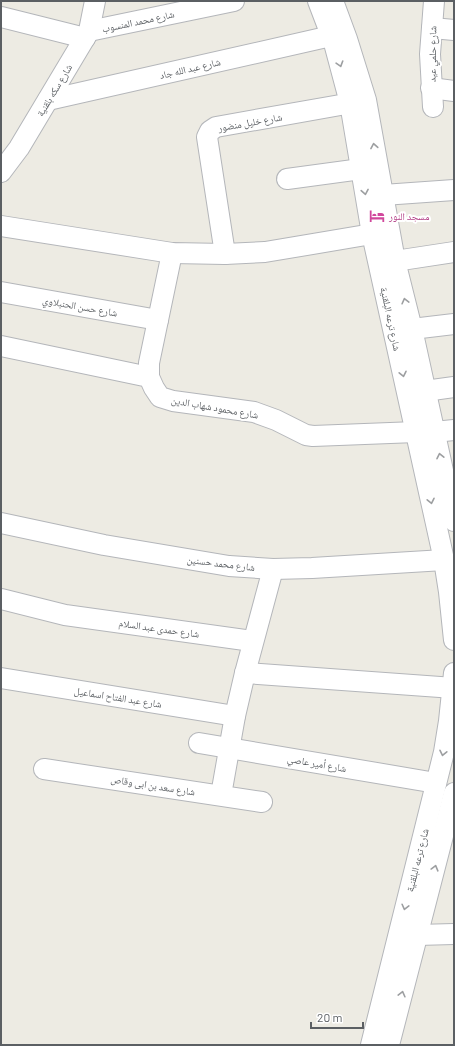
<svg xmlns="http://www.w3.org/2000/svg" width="455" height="1046" font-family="Barlow,'Noto Naskh Arabic',sans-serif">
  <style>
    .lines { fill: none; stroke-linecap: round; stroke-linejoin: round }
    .minor-casing { stroke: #b4b6ba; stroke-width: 22 }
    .minor { stroke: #fff; stroke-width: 20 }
    .oneway { stroke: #9d9fa1 }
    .labels { text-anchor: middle; stroke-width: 4; stroke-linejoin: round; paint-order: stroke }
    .street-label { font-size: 10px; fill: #5b5f63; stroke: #fff }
    .hotel-label { font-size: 10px; fill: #b23c85; stroke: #fff; text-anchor: start }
  </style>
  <rect width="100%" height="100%" fill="#edebe3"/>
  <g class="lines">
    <g class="minor-casing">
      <g id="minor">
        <path d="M318,1L334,43L350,103L372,234L444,560L449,592L454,640"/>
        <path d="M333,1L347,39L366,100L395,261L412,329L454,521"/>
        <path d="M1,17L85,38"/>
        <path d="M432,28L454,30"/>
        <path d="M89,31L234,1"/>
        <path d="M431,88L454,91"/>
        <path d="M48,100L331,36"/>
        <path d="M433,107L430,54L434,1"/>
        <path d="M1,172L19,148L89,31L95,1"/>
        <path d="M287,179L361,169"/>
        <path d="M383,195L454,190"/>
        <path d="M1,226L172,253L225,254L265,252L372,234"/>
        <path d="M225,254L207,137L210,131L216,127L363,101"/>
        <path d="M395,261L454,252"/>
        <path d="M1,292L158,320"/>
        <path d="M412,329L454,324"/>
        <path d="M1,346L149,377L154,388L160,397L173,401L254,412L276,420L306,435L313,436L416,432"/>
        <path d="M149,377V363L172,253"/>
        <path d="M425,391L454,387"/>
        <path d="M434,432L454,430"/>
        <path d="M1,523L104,545L229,566L273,569L312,568L444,560"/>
        <path d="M1,599L65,615L252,641"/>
        <path d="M245,673L454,688"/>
        <path d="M1,678L235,716"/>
        <path d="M199,743L436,783"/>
        <path d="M44,769L262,802"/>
        <path d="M221,795L235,716L245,673L273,569"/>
        <path d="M417,935L454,934"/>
        <path d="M371,1045L444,752L449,721L454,673"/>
        <path d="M389,1045L454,793"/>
      </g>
    </g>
    <use href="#minor" class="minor"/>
  </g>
  <defs><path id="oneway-chevron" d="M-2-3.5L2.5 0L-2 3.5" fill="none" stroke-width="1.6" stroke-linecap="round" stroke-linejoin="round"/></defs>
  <g class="oneway">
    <use href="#oneway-chevron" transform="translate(340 64) rotate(73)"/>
    <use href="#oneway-chevron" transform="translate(374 146) rotate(-100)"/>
    <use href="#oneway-chevron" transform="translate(365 192) rotate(80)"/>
    <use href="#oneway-chevron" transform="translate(405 301) rotate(-104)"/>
    <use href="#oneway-chevron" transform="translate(403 374) rotate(78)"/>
    <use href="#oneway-chevron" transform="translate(440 456) rotate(-102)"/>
    <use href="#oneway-chevron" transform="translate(431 501) rotate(78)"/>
    <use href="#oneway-chevron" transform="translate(443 753) rotate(102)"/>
    <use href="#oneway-chevron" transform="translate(435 868) rotate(-75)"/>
    <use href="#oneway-chevron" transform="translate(405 907) rotate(104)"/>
    <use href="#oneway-chevron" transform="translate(402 994) rotate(-76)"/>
  </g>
  <defs>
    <g id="hotel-bare" transform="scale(1.2)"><path d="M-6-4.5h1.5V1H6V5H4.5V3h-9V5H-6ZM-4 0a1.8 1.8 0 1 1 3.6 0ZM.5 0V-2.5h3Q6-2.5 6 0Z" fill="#d1479c" stroke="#fff" stroke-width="2.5" paint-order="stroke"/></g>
  </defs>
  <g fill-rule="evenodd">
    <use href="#hotel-bare" x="377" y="216"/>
  </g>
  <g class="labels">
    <g class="street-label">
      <text transform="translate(138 21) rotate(-12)" y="4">شارع محمد المنسوب</text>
      <text transform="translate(432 54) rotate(-89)" y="4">شارع حلمي عيد</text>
      <text transform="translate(190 68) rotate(-13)" y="4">شارع عبد الله جاد</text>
      <text transform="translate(54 90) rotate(-59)" y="4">شارع سكه بلقنية</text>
      <text transform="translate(250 122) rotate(-10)" y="4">شارع خليل منضور</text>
      <text transform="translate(80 306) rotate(10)" y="4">شارع حسن الحنبلاوي</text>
      <text transform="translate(391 319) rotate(78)" y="4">شارع ترعه البلقنية</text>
      <text transform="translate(215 407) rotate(10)" y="4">شارع محمود شهاب الدين</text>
      <text transform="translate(221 563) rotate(7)" y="4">شارع محمد حسنين</text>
      <text transform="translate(159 628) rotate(8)" y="4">شارع حمدى عبد السلام</text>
      <text transform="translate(118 697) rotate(9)" y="4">شارع عبد الفتاح اسماعيل</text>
      <text transform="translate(317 763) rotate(10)" y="4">شارع أمير عاصي</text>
      <text transform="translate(153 785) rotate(9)" y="4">شارع سعد بن ابى وقاص</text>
      <text transform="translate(417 860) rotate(-76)" y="4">شارع ترعه البلقنية</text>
    </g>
    <g class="hotel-label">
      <text x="389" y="220">مسجد النور</text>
    </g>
  </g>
  <rect width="455" height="1046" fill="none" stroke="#5b5f63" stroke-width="4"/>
  <path d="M311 1022v6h52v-6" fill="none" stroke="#5b5f63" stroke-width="2"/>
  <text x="317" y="1022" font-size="12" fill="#5b5f63" stroke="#ffffff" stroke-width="3" paint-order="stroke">20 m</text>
</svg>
